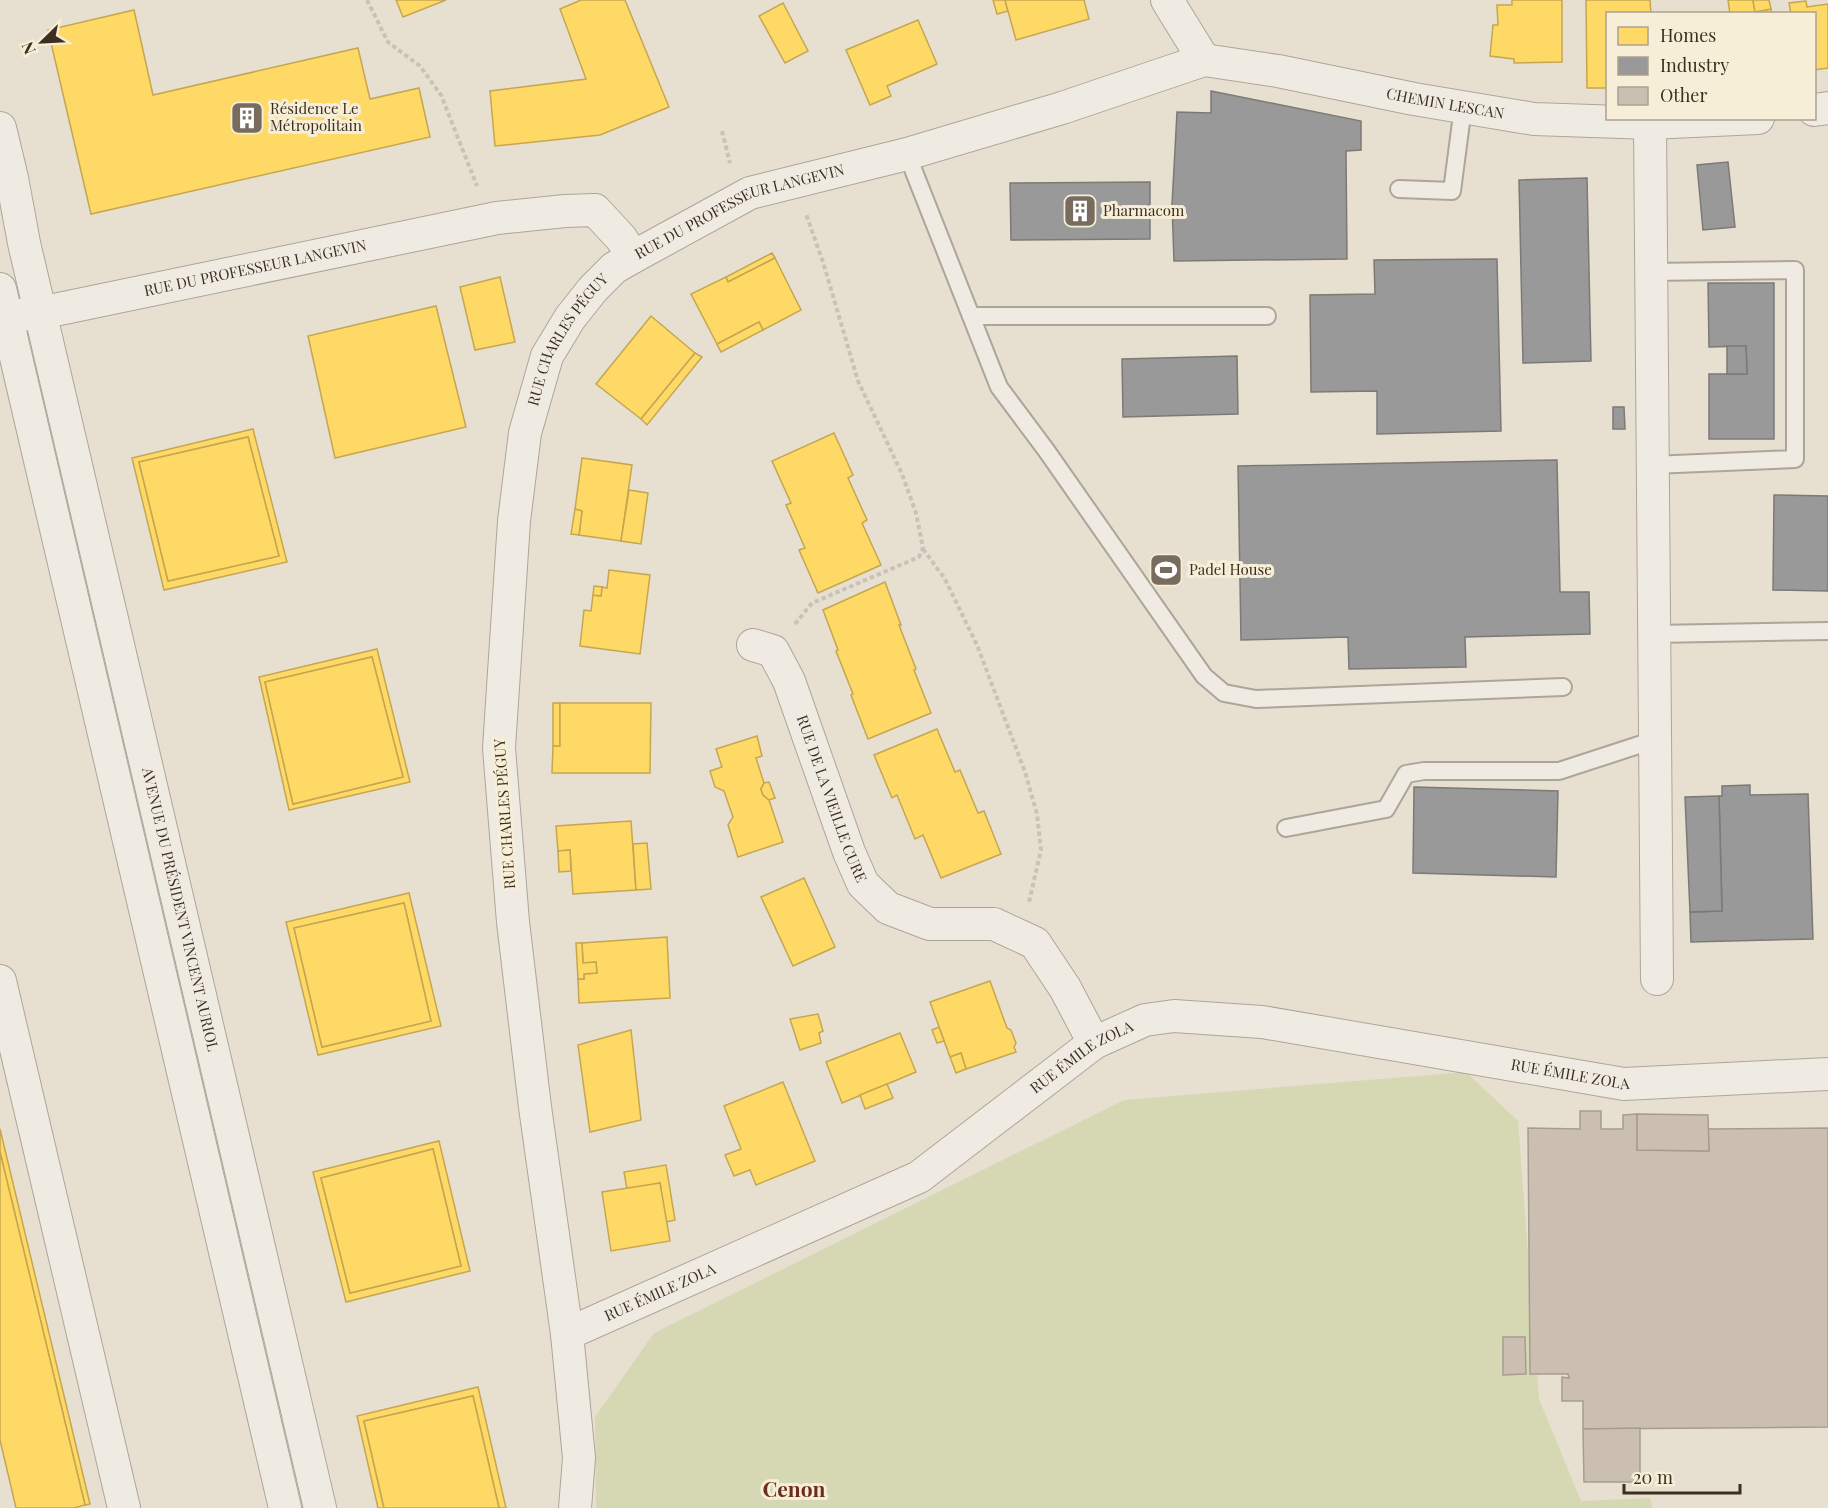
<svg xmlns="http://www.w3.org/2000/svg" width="1828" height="1508" font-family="'Playfair Display',serif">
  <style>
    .green { fill: #d6d7b3 }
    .homes { fill: #ffd966; stroke: #c5a651; stroke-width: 1.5; fill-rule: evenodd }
    .industry { fill: #999; stroke: #7d7975; stroke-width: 1.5 }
    .building { fill: #cbbfb2; stroke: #a89c90; stroke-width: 1.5 }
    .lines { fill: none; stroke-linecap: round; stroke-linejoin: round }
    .lane-casing { stroke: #ada599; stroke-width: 20 }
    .street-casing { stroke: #ada599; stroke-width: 34 }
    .path { stroke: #c8c2b9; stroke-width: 4; stroke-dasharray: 4.5 3; stroke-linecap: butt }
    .lane { stroke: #efebe3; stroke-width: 16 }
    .street { stroke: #efebe3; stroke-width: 32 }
    .labels { text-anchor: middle; stroke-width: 6; stroke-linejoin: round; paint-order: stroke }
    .street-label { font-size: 15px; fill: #3d2e20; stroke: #f7eed8 }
    .poi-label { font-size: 15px; fill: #3d2e20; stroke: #f7eed8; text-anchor: start }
    .district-label { font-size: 21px; font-weight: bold; fill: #6b2e1e; stroke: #f7eed8 }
  </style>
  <rect width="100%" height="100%" fill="#e7e0d1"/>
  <path class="green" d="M1466,1072L1518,1121L1539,1399L1581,1501L1650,1498L1652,1508H596L595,1417L654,1333L1124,1100Z"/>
  <g class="homes">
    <path d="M396,0H446L403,17Z"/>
    <path d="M581,0H625L669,107L600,135L495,146L490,91L586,79L560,9Z"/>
    <path d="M993,0H1005L1008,11L997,14Z"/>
    <path d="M1005,0H1084L1089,19L1016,40Z"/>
    <path d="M1512,0H1562V62L1514,63V59L1490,56L1493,25H1498L1497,5H1512Z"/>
    <path d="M1586,0H1650L1651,14H1608V88H1587Z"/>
    <path d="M1728,0H1753L1755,12L1771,9V14H1730Z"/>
    <path d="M1753,0H1769L1771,9L1755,12Z"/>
    <path d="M1806,1L1807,7L1828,4V68L1814,70V14H1791L1789,3Z"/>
    <path d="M783,3L808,51L785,63L759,16Z"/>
    <path d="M134,10L153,95L358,48L370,99L419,88L430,137L91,214L48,30Z"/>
    <path d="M918,20L937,64L887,86L891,96L870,105L846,50Z"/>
    <path d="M772,253L775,258L728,282L726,277Z"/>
    <path d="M775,258L801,310L763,330L759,322L717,344L691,294L726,277L728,282Z"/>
    <path d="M500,277L515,342L475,350L460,287Z"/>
    <path d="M436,306L466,427L335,458L308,336Z"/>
    <path d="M651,316L695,353L641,419L596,384Z"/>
    <path d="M759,322L763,330L721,352L717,344Z"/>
    <path d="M695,353L702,357L647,425L641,419Z"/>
    <path d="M253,429L287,562L164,590L132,458ZM248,437L279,556L168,581L139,462Z"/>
    <path d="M834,433L853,475L848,478L867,520L862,523L881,565L818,593L799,550L805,548L786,505L791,503L772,461Z"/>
    <path d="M248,437L279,556L168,581L139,462Z"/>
    <path d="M582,458L632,465L621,541L579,535L582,511L575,509Z"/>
    <path d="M629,490L648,493L641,544L621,541Z"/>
    <path d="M575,509L582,511L579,535L571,534Z"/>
    <path d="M609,570L650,575L640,654L580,646L584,610L591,611L593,595L601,596L602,587L607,588Z"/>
    <path d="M885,582L901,625H899L916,669L914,670L931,713L868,739L851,695L853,694L836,651L838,650L823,610Z"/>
    <path d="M594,586L602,587L601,596L593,595Z"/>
    <path d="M377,649L410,782L289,810L259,677ZM372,657L403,777L293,804L265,682Z"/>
    <path d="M372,657L403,777L293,804L265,682Z"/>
    <rect x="553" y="703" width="7" height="43"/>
    <path d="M560,703H651L650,773H552L553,746H560Z"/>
    <path d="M937,729L955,772L960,770L978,813L984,811L1001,854L941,878L923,835L915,839L897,795L892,798L874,755Z"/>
    <path d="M757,736L762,756L756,758L764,783L761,789L763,795L769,800L783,842L738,857L728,825L733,817L724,791L715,787L710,771L722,767L716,749Z"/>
    <path d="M769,782L775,798L769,800L763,795L761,789L764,783Z"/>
    <path d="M631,821L636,890L573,894L570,850L558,851L556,826Z"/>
    <path d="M647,843L651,889L636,890L633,844Z"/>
    <path d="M570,850L571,871L559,872L558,851Z"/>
    <path d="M804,878L835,947L793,966L761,897Z"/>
    <path d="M409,893L441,1026L318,1055L286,922ZM404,903L431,1021L322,1047L294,928Z"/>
    <path d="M404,903L431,1021L322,1047L294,928Z"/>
    <path d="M667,937L670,998L579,1003L578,979H584V974L597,973L596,962L583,963L582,943Z"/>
    <path d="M576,943H582L583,963L596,962L597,973L584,974V979H578Z"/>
    <path d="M990,981L1007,1028L1011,1030L1016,1043L1014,1047L1016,1052L966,1069L961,1053L950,1057L930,1002Z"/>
    <path d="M818,1014L823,1031L819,1033L821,1043L800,1050L790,1019Z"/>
    <path d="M939,1027L944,1041L937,1043L932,1030Z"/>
    <path d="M631,1030L641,1120L590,1132L578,1045Z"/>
    <path d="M900,1033L916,1072L842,1103L826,1062Z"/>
    <path d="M961,1053L966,1069L956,1073L950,1057Z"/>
    <path d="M783,1082L815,1161L756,1185L750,1170L734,1176L725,1155L741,1149L724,1106Z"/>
    <path d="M887,1084L893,1098L865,1109L860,1095Z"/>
    <path d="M0,1129L90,1504L85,1505L0,1152Z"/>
    <path d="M439,1141L470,1271L346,1302L313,1172ZM433,1149L461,1266L350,1293L321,1178Z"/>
    <path d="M433,1149L461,1266L350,1293L321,1178Z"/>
    <path d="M0,1152L85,1505L74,1508H16L0,1440Z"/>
    <path d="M666,1165L675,1220L666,1222L660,1183L627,1189L624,1172Z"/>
    <path d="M660,1183L670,1241L611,1251L602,1192Z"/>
    <path d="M478,1387L506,1508H499L473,1396L364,1421L384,1508H378L357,1416Z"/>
    <path d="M473,1396L499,1508H384L364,1421Z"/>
  </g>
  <g class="industry">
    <path d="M1211,91L1361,121V150L1346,151L1347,259L1174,261L1172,205L1177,112L1211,113Z"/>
    <path d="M1728,162L1735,227L1703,230L1697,165Z"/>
    <path d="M1587,178L1591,361L1523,363L1519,180Z"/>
    <path d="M1150,182V239L1011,240L1010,183Z"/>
    <path d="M1497,259L1501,431L1377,434V391L1311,392L1310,295L1375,294L1374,260Z"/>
    <path d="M1708,283H1774V439H1709V374H1747L1746,346L1709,347Z"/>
    <path d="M1727,346H1746L1747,374H1727Z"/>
    <path d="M1237,356L1238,414L1123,417L1122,359Z"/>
    <path d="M1613,407H1624L1625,429H1613Z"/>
    <path d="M1557,460L1560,592H1589L1590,634L1465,637L1466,667L1349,669L1348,637L1241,640L1238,466Z"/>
    <path d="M1774,495L1828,496V591L1773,590Z"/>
    <path d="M1750,785V795L1808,794L1813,939L1691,942L1690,912L1722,911L1719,796H1722V786Z"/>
    <path d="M1414,787L1558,791L1556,877L1413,873Z"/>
    <path d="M1719,796L1722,911L1690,912L1685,797Z"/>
  </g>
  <g class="building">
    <path d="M1580,1111H1601V1129H1623V1115L1637,1114V1150L1709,1151L1708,1129L1828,1128V1427L1583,1429V1401H1562V1377L1569,1378L1568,1374H1530L1528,1128L1580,1129Z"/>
    <path d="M1637,1114L1708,1115L1709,1151L1637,1150Z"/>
    <path d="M1503,1337H1525L1526,1374L1503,1375Z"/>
    <path d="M1640,1428V1482H1584L1583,1429Z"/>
  </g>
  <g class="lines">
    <g class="lane-casing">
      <g id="lane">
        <path d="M907,154L999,387L1046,450L1204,676L1224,693L1256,699L1563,687"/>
        <path d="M1399,189L1452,191L1463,107"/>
        <path d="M1651,272L1795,270V459L1652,465"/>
        <path d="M971,316H1267"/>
        <path d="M1654,634L1828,631"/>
        <path d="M1286,828L1386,809L1406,774L1424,771H1559L1654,740"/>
      </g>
    </g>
    <g class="street-casing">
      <g id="street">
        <path d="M1167,0L1204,60"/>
        <path d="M1814,110L1828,108"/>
        <path d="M1650,123L1657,979"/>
        <path id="s1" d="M0,128L12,178L24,243L320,1508"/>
        <path d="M0,289L285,1508"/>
        <path id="s2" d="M0,317L40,313L497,218L565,211L595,210L621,238L633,257L750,193L907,154L1062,108L1204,60L1278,71L1414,99L1534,119L1650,123L1758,118"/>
        <path id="s3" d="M753,645L773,651L789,681L849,852L863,884L888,908L930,924H994L1035,943L1065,988L1094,1043"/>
        <path d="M0,981L124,1508"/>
        <path id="s4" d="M567,1334L919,1177L1094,1043L1145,1020L1174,1016L1262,1022L1624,1084L1828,1074"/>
        <path id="s5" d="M575,1508L579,1458L567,1334L535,1107L513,922L499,748L514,521L525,433L547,356L570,318L593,289L614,268L633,257"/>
      </g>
    </g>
    <g class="path">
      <path d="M367,0L388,42L420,66L441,95L477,186"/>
      <path d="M722,131L730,163"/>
      <path d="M923,549L945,579L977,645L1025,772L1037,814L1041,850L1029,902"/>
      <path d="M795,624L812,603L919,557L923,548L916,513L902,474L858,381L823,262L806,214"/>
    </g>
    <use href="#lane" class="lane"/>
    <use href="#street" class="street"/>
  </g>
  <defs>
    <g id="building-square" transform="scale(1.725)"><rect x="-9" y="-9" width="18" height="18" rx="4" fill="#786c5e" stroke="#f7eed8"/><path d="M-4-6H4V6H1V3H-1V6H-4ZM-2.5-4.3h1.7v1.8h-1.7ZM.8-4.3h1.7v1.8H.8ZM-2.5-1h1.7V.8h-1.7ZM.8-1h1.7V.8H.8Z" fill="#fff"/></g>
    <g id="stadium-square" transform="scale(1.725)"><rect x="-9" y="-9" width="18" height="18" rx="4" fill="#786c5e" stroke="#f7eed8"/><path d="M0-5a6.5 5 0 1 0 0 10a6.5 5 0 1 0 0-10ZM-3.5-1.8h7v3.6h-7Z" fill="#fff"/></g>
  </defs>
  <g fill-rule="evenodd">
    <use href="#building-square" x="247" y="118"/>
    <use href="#building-square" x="1080" y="211"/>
    <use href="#stadium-square" x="1166" y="570"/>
  </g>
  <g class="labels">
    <g class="street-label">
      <text dy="5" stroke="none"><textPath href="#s2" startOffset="1518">CHEMIN LESCAN</textPath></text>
      <text dy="5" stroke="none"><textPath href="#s2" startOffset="783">RUE DU PROFESSEUR LANGEVIN</textPath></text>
      <text dy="5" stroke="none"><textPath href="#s2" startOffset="260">RUE DU PROFESSEUR LANGEVIN</textPath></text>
      <text dy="5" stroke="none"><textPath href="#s5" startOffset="1185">RUE CHARLES PÉGUY</textPath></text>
      <text dy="5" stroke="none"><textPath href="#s3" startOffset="180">RUE DE LA VIEILLE CURE</textPath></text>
      <text transform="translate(505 814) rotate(-94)" y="5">RUE CHARLES PÉGUY</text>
      <text dy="5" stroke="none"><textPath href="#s1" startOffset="802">AVENUE DU PRÉSIDENT VINCENT AURIOL</textPath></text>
      <text dy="5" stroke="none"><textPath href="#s4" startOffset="588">RUE ÉMILE ZOLA</textPath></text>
      <text dy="5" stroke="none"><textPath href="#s4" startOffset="1092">RUE ÉMILE ZOLA</textPath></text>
      <text dy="5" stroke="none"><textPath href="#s4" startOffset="102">RUE ÉMILE ZOLA</textPath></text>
    </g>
    <g class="poi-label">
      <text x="270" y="114">Résidence Le<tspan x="270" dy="17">Métropolitain</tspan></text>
      <text x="1103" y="216">Pharmacom</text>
      <text x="1189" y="575">Padel House</text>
    </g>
    <g class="district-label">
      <text x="794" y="1497">Cenon</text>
    </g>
  </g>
  <rect x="1606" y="12" width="210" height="108" fill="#f7eed8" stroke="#ada18e" stroke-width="1.5"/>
  <rect x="1618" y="27" width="30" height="18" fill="#ffd966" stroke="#ada18e" stroke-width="1.5"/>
  <text x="1660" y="42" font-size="18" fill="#3d2e20">Homes</text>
  <rect x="1618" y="57" width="30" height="18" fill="#999999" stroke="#ada18e" stroke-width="1.5"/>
  <text x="1660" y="72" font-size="18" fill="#3d2e20">Industry</text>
  <rect x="1618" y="87" width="30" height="18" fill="#cbbfb2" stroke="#ada18e" stroke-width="1.5"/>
  <text x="1660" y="102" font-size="18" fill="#3d2e20">Other</text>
  <g transform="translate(42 42) rotate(246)" stroke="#f7eed8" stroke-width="4.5" paint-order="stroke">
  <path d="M0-4.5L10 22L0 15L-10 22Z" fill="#3d2e20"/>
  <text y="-9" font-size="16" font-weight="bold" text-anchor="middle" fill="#3d2e20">N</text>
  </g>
  <path d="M1624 1484v9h116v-9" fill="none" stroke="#3d2e20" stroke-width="3"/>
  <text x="1633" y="1484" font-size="18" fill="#3d2e20" stroke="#f7eed8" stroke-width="4.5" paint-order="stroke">20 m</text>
</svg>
